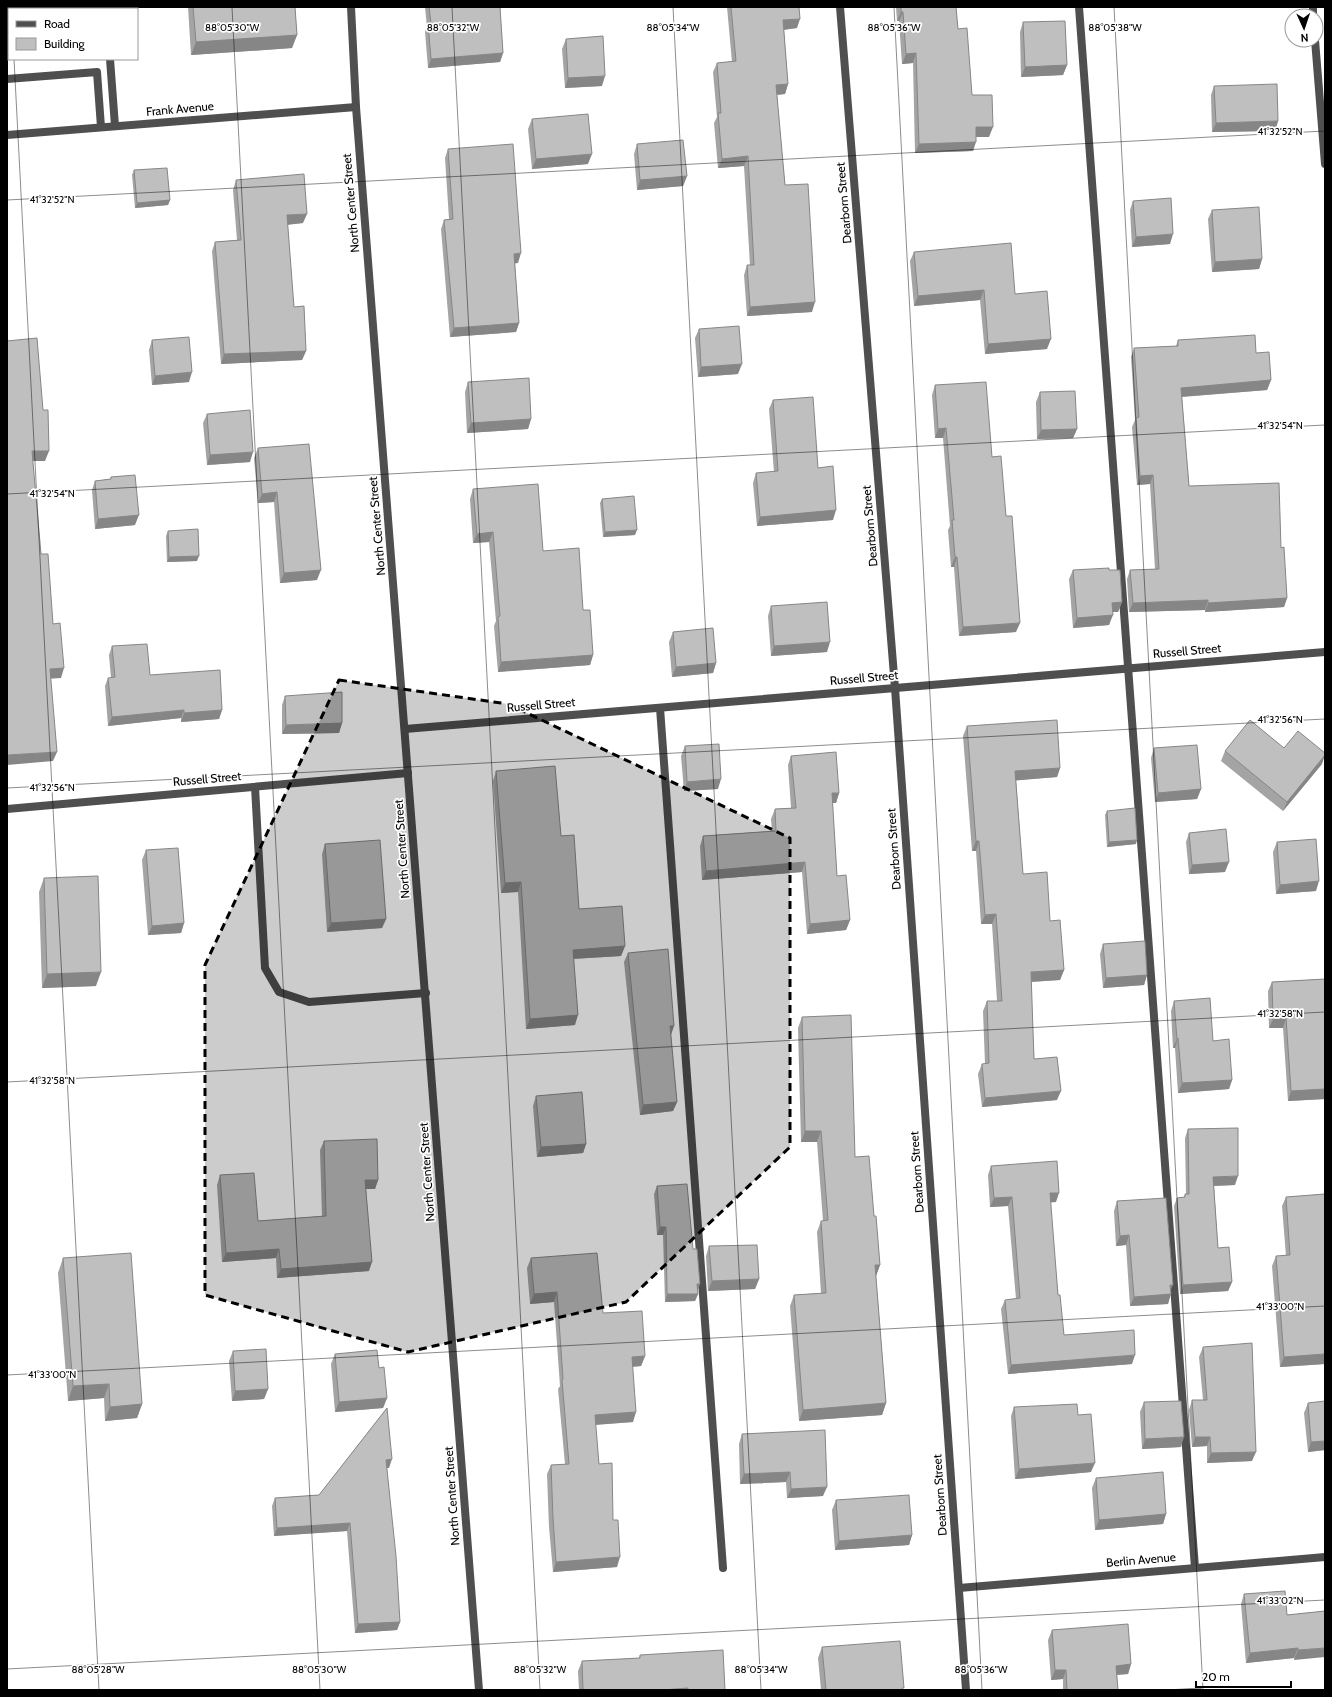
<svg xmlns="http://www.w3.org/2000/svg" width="1332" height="1697" font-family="Cabin,sans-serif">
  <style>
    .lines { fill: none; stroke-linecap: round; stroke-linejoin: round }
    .lane { stroke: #4f4f4f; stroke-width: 8 }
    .street { stroke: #4f4f4f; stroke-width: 8 }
    .wall { fill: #a4a4a4 }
    .shaded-wall { fill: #868686 }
    .building { fill: #bfbfbf; stroke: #868686 }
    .marked { fill: #000; fill-opacity: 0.2; stroke: #000; stroke-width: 3; stroke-dasharray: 8 5; stroke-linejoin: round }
    .ticks { fill: none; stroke: #000; stroke-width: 1; stroke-opacity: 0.45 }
    .labels { text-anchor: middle; stroke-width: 3.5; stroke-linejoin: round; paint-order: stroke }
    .street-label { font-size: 12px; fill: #000; stroke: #fff }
    .ticks-label { font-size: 10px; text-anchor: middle; fill: #000; stroke: #fff; stroke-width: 3.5; stroke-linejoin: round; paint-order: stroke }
  </style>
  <rect width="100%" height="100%" fill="#fff"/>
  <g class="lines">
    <g class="lane">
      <path d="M107,7V9"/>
      <path d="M1079,7L1195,1568"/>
      <path d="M110,59L115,126"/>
      <path d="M7,79L97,72L101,127"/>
      <path d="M660,708L723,1568"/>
      <path d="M255,787L265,968L279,992L309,1002L426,993"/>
    </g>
    <g class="street">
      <path d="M351,7L356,107L479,1690"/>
      <path d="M840,7L895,688L966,1690"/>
      <path d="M1313,7V16"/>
      <path d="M1315,40L1325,164"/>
      <path d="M7,135L356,107"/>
      <path d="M405,729L1325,652"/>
      <path d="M7,809L408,773"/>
      <path d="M959,1588L1325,1557"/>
    </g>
  </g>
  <g class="wall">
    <path d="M188,7H295L297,35L292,48L191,55Z"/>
    <path d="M425,7H500L503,53L500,62L428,68L425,32L427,27Z"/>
    <path d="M727,7H799L797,28L784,30L788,84L785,94L777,95L785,185L812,312L747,316L744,275L747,265H750L744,166L718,168L714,123L717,117L713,72L717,63L732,62Z"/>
    <path d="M896,7H956L958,29L972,95L989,137H976L973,151L915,153L913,63L902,64L899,21H897Z"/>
    <path d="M1023,22L1067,65L1063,75L1021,77L1020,32Z"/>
    <path d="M566,39L602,86L565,88L562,49Z"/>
    <path d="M1214,86L1278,121L1275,131L1212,132L1211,95Z"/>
    <path d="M532,119L588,164L532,169L528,129Z"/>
    <path d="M637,144L687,176L683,186L637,190L634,154Z"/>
    <path d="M448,149L518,263H515L519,323L516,332L450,337L441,229L444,220L449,219L445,158Z"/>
    <path d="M134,170L170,200L168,205L135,208L132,175Z"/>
    <path d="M236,180L303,223L287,225L294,307L306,351L302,360L221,364L212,251L215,242L237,240L233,190Z"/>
    <path d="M1133,201L1170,244L1132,247L1130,210Z"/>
    <path d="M1212,210L1262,259L1259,269L1212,272L1208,219Z"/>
    <path d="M914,252L1015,294L1047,349L985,354L980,300L914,306L910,261Z"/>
    <path d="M699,329L738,374L698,377L695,338Z"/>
    <path d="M152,340L189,382L152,385L149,350Z"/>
    <path d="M1178,340L1256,353L1271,380L1267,390L1182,397L1189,486L1281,548L1287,598L1284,607L1205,612V610L1129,612L1127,579L1130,570L1155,569L1150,484L1137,485L1132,427L1135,420L1131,357L1134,348L1176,346Z"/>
    <path d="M468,382L531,419L528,429L467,433L465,392Z"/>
    <path d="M935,385L992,457L1006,516L1016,632L959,636L954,567H951L948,530L950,526L943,438H935L932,395Z"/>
    <path d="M1040,392L1077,429L1073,438L1037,439L1036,402Z"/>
    <path d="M773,400L818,468L833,520L757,526L753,483L756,473L774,472L769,409Z"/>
    <path d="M207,414L250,462L207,465L203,423Z"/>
    <path d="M258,448L317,580L280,583L274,502L258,503L254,458Z"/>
    <path d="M111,477L135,525L95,529L92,490L95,481L110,479Z"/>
    <path d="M473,489L543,551L583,610L593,655L590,665L498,672L494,626L496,621L489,542L473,543L470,499Z"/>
    <path d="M602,499L635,535L603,537L600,503Z"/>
    <path d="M168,531L197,561L167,562L166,536Z"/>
    <path d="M1073,570H1109L1122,602L1118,612H1112L1109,625L1073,628L1069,579Z"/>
    <path d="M771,606L827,652L771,656L768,616Z"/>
    <path d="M673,632L716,663L713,673L672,677L669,642Z"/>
    <path d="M112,646L150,675L222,710L219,719L181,722V718L108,726L105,686L108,678H111L109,655Z"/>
    <path d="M285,696L342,723L339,733L282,734V705Z"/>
    <path d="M967,726L1060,768L1057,777L1016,780L1023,874L1050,921L1064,970L1060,980L1031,982L1034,1059L1057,1100L982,1107L978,1074L982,1064H985L983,1011L987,1001H997L992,924H981L976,851H972L963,736Z"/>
    <path d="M685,746L718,789L684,791L681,756Z"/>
    <path d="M1154,748L1201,789L1197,799L1155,802L1151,758Z"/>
    <path d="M1284,748L1322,764L1283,811L1221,761L1225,751Z"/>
    <path d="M791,756L839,793L836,803H832L837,876L850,920L846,930L807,934L802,872L702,880L700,846L703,836L772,831L771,819L775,809L791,808L788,765Z"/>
    <path d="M496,771L561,836L579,909L625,946L621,956L573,959L575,1025L526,1029L518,892L501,893L493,781Z"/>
    <path d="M1107,811L1136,844L1107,847L1105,815Z"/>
    <path d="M1189,833L1225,872L1189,874L1186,842Z"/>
    <path d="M1277,842L1316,891L1276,894L1273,852Z"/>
    <path d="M325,844L386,919L382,928L327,932L322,854Z"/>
    <path d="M146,850L184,923L181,933L148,935L142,860Z"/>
    <path d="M44,878L96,986L42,988L39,892Z"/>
    <path d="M1103,944L1147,975L1144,985L1103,988L1100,954Z"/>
    <path d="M628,953L671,1035L677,1102L673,1111L640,1115L624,962Z"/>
    <path d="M1325,979V1099L1288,1101L1283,1028H1269L1268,991L1272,982Z"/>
    <path d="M1174,1001L1213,1041L1232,1080L1229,1089L1178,1093L1175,1048H1173L1171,1011Z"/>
    <path d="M802,1017L855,1157L874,1216L880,1265L876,1276L886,1403L882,1415L799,1421L790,1306L794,1295L821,1293L817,1232L821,1221H823L817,1142H801L798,1028Z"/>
    <path d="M536,1096L586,1144L583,1153L537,1157L533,1106Z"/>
    <path d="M1188,1129L1235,1185L1214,1186L1218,1248L1232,1282L1228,1291L1180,1294L1174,1206L1177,1198L1184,1197L1185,1194H1186L1185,1138Z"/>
    <path d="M324,1141L378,1180L375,1189H366L369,1271L277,1278L276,1258L222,1262L217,1185L220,1175L258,1221L322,1216L320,1150Z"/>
    <path d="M991,1166L1056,1202H1050L1058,1295L1064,1335L1132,1364L1008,1374L1001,1309L1005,1300L1016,1299L1008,1206L990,1207L988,1175Z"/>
    <path d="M657,1186L693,1249L697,1291L698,1294L695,1301L665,1302L663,1235H657L654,1194Z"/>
    <path d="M1325,1194V1364L1280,1367L1272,1266L1276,1256H1286L1282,1206L1286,1197Z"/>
    <path d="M1117,1201L1171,1290L1168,1304L1130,1306L1126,1245L1116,1246L1114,1211Z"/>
    <path d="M709,1246L759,1279L755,1289L708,1291L706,1256Z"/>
    <path d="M63,1258L142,1404L137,1418L105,1421L104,1398L68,1401L58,1273Z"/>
    <path d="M531,1258L603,1313L645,1356L641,1366L632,1367L633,1422L595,1425L599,1464L613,1520L617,1567L553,1572L549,1527L547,1474L551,1465L565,1464L558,1389L560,1386L554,1302L530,1304L527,1268Z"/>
    <path d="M1203,1347L1252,1461L1207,1463V1446L1192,1447L1189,1410L1192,1400H1203L1199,1357Z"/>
    <path d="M233,1351L268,1389L264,1399L232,1401L229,1361Z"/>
    <path d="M335,1354L387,1398L383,1408L335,1412L331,1364Z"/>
    <path d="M1144,1402L1181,1447L1142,1449L1140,1412Z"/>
    <path d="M1308,1403L1325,1450L1308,1452L1304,1413Z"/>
    <path d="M1014,1407L1078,1415L1091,1472L1015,1479L1011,1416Z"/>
    <path d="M387,1408L389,1468H387L400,1622L397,1630L355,1633L347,1531L274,1536L272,1506L275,1498L319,1495Z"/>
    <path d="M742,1434L823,1496L787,1498L786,1482L740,1484L739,1444Z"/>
    <path d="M1096,1478L1166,1514L1163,1524L1095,1530L1092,1488Z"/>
    <path d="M836,1500L912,1535L909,1545L835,1550L832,1510Z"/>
    <path d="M1244,1594L1287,1615L1325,1611L1294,1660V1658L1246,1663L1241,1604Z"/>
    <path d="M1052,1630L1131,1664L1128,1674L1117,1675L1118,1690H1063V1679L1051,1680L1048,1640Z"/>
    <path d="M822,1647L903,1690H821L818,1658Z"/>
    <path d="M640,1655L725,1690H579L578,1671L582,1661L639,1658Z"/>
  </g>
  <g class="shaded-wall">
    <path d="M7,7H20V9H9V13L7,14Z"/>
    <path d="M901,12H903L899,21H897Z"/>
    <path d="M800,19L797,28L780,30L783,20Z"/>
    <path d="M297,35L292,48L191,55L196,42Z"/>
    <path d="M503,53L500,62L428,68L431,59Z"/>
    <path d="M916,53L913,63L902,64L906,54Z"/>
    <path d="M1067,65L1063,75L1021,77L1025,67Z"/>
    <path d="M605,76L602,86L565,88L568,78Z"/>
    <path d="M788,84L785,94L773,95L776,85Z"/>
    <path d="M1278,121L1275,131L1212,132L1216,123Z"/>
    <path d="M976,127H993L989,137H972Z"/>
    <path d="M976,142L973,151L915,153L919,144Z"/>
    <path d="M592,154L588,164L532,169L536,159Z"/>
    <path d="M748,156L744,166L718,168L722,159Z"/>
    <path d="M687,176L683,186L637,190L640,180Z"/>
    <path d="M170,200L168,205L135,208L137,203Z"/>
    <path d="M307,214L303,223L283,225L287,215Z"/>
    <path d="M1173,234L1170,244L1132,247L1136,237Z"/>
    <path d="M521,253L518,263L511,264L514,254Z"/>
    <path d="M1262,259L1259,269L1212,272L1215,262Z"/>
    <path d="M984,290L980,300L914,306L918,296Z"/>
    <path d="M815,302L812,312L747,316L750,307Z"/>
    <path d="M519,323L516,332L450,337L454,328Z"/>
    <path d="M1051,339L1047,349L985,354L988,344Z"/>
    <path d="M306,351L302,360L221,364L224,354Z"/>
    <path d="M742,364L738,374L698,377L701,367Z"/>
    <path d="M192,372L189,382L152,385L155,376Z"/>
    <path d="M1271,380L1267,390L1178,397L1181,388Z"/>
    <path d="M531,419L528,429L467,433L471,423Z"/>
    <path d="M946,428L943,438H935L938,429Z"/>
    <path d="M1077,429L1073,438L1037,439L1041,430Z"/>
    <path d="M32,451H49L45,461H29Z"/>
    <path d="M253,452L250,462L207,465L210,455Z"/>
    <path d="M1153,475L1150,484L1137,485L1140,476Z"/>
    <path d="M277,492L274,502L258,503L262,494Z"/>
    <path d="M836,510L833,520L757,526L760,517Z"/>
    <path d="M139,515L135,525L95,529L98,519Z"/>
    <path d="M637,530L635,535L603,537L605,532Z"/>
    <path d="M493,532L489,542L473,543L477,534Z"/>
    <path d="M199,556L197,561L167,562L169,557Z"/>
    <path d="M955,557H957L954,567H951Z"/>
    <path d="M321,570L317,580L280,583L284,573Z"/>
    <path d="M1287,598L1284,607L1205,612L1208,603Z"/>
    <path d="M1208,600L1205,610L1129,612L1133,603Z"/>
    <path d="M1122,602L1118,612H1108L1112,603Z"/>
    <path d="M1113,615L1109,625L1073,628L1077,618Z"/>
    <path d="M1020,623L1016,632L959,636L963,627Z"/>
    <path d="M830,642L827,652L771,656L774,646Z"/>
    <path d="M593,655L590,665L498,672L501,662Z"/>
    <path d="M716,663L713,673L672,677L676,667Z"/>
    <path d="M64,668L61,678L46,679L50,669Z"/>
    <path d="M184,710L181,718L108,726L112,717Z"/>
    <path d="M222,710L219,719L181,722L184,713Z"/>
    <path d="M342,723L339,733L282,734L286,725Z"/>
    <path d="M57,752L53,761L7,765V755Z"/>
    <path d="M1325,755L1322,764L1283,811L1287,802Z"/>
    <path d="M1060,768L1057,777L1011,781L1015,771Z"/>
    <path d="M721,779L718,789L684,791L687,782Z"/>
    <path d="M1201,789L1197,799L1155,802L1158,793Z"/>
    <path d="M832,793H839L836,803H828Z"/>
    <path d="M1137,840L1136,844L1107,847L1109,842Z"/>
    <path d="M976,841H979L976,851H972Z"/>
    <path d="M805,862L802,872L702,880L706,871Z"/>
    <path d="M1229,862L1225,872L1189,874L1192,865Z"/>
    <path d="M1319,881L1316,891L1276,894L1280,885Z"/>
    <path d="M521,882L518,892L501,893L505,883Z"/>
    <path d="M996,914L992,924H981L985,915Z"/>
    <path d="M386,919L382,928L327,932L331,923Z"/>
    <path d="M850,920L846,930L807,934L810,924Z"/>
    <path d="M184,923L181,933L148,935L152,926Z"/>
    <path d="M625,946L621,956L569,959L573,950Z"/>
    <path d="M1064,970L1060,980L1027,982L1031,972Z"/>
    <path d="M101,972L96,986L42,988L47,974Z"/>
    <path d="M1147,975L1144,985L1103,988L1106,978Z"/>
    <path d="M578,1015L575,1025L526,1029L530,1019Z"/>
    <path d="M1286,1018L1283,1028H1269L1273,1019Z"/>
    <path d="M670,1026H674L671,1035Z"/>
    <path d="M1178,1038L1175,1048H1173L1177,1039Z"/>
    <path d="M1232,1080L1229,1089L1178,1093L1182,1083Z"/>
    <path d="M1325,1089V1099L1288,1101L1291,1091Z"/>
    <path d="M1061,1091L1057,1100L982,1107L985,1098Z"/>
    <path d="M677,1102L673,1111L640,1115L643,1105Z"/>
    <path d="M805,1131H821L817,1142H801Z"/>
    <path d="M586,1144L583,1153L537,1157L541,1147Z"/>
    <path d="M1238,1176L1235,1185L1210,1186L1213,1177Z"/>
    <path d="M365,1180H378L375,1189H362Z"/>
    <path d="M1050,1193H1059L1056,1202L1046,1203Z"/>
    <path d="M1012,1197L1008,1206L990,1207L994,1198Z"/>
    <path d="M660,1227H666L663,1235H657Z"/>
    <path d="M1129,1235L1126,1245L1116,1246L1120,1236Z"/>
    <path d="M279,1249L276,1258L222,1262L226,1253Z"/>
    <path d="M372,1262L369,1271L277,1278L281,1269Z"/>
    <path d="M875,1265H880L876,1276Z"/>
    <path d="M759,1279L755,1289L708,1291L712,1281Z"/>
    <path d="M1232,1282L1228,1291L1180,1294L1183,1285Z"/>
    <path d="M697,1284H700L697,1292Z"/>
    <path d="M1170,1285H1173L1169,1294H1171L1168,1304L1130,1306L1134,1297Z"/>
    <path d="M557,1292L554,1302L530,1304L534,1294Z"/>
    <path d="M667,1294H698L695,1301L665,1302Z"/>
    <path d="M1325,1354V1364L1280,1367L1284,1357Z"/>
    <path d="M1135,1355L1132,1364L1008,1374L1011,1365Z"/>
    <path d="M645,1356L641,1366L628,1367L632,1357Z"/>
    <path d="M109,1384L104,1398L68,1401L73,1386Z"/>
    <path d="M268,1389L264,1399L232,1401L235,1391Z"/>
    <path d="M387,1398L383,1408L335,1412L339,1402Z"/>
    <path d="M886,1403L882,1415L799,1421L803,1410Z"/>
    <path d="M142,1404L137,1418L105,1421L110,1407Z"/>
    <path d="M636,1412L633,1422L591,1425L595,1415Z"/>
    <path d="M1184,1437L1181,1447L1142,1449L1145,1439Z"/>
    <path d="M1195,1437H1210L1207,1446L1192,1447Z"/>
    <path d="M1325,1441V1450L1308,1452L1311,1442Z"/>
    <path d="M1256,1452L1252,1461L1207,1463L1211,1453Z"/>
    <path d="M392,1459L389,1468H383L386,1460Z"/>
    <path d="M1095,1463L1091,1472L1015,1479L1019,1469Z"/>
    <path d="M790,1472L786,1482L740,1484L744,1474Z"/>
    <path d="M827,1487L823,1496L787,1498L791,1489Z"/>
    <path d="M1166,1514L1163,1524L1095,1530L1099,1520Z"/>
    <path d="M350,1523L347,1531L274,1536L277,1528Z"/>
    <path d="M912,1535L909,1545L835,1550L839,1541Z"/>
    <path d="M620,1557L617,1567L553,1572L556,1562Z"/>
    <path d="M400,1622L397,1630L355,1633L358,1624Z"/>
    <path d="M1298,1648L1294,1658L1246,1663L1250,1653Z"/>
    <path d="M1325,1648V1657L1294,1660L1298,1650Z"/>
    <path d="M1131,1664L1128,1674L1113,1675L1116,1666Z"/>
    <path d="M1055,1670H1066L1063,1679L1051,1680Z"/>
    <path d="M688,1688L687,1690H662Z"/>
  </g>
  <g class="building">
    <path d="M193,7H295L297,35L196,42Z"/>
    <path d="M429,7H500L503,53L431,59L428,23H431Z"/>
    <path d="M731,7H799L800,19L783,20L788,84L776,85L785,185L808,184L815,302L750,307L747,265H754L748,156L722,159L718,113H721L717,63L736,61Z"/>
    <path d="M901,7H956L958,29L967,28L972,95H992L993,127H976V142L919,144L916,53L906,54L903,12H901Z"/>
    <path d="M1065,21L1067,65L1025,67L1023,22Z"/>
    <path d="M603,36L605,76L568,78L566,39Z"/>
    <path d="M1277,84L1278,121L1216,123L1214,86Z"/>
    <path d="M588,114L592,154L536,159L532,119Z"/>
    <path d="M683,140L687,176L640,180L637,144Z"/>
    <path d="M513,144L521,253L514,254L519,323L454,328L444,220L453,219L448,149Z"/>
    <path d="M167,168L170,200L137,203L134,170Z"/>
    <path d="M304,174L307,214L287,215L294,307L304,306L306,351L224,354L215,242L241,240L236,180Z"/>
    <path d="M1171,198L1173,234L1136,237L1133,201Z"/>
    <path d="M1259,207L1262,259L1215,262L1212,210Z"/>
    <path d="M1011,243L1015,294L1047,291L1051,339L988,344L984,290L918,296L914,252Z"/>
    <path d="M739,326L742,364L701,367L699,329Z"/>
    <path d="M1255,335L1256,353L1269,352L1271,380L1181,388L1189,486L1279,483L1281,548L1284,547L1287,598L1208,603V600L1133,603L1130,570L1159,569L1153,475L1140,476L1136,418L1139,417L1134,348L1178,346V340Z"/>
    <path d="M189,337L192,372L155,376L152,340Z"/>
    <path d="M37,338L43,410H48L49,451H32L41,554H48L53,624L60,623L64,668L50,669L57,752L7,755V341Z"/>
    <path d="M529,378L531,419L471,423L468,382Z"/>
    <path d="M986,382L992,457L1001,456L1006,516H1012L1020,623L963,627L957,557H955L952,520H954L946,428L938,429L935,385Z"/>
    <path d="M1075,391L1077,429L1041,430L1040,392Z"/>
    <path d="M813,397L818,468L833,466L836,510L760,517L756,473L778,471L773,400Z"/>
    <path d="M250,410L253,452L210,455L207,414Z"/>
    <path d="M309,444L321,570L284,573L277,492L262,494L258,448Z"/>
    <path d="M135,475L139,515L98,519L95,481L111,479V477Z"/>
    <path d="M538,484L543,551L579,548L583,610H590L593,655L501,662L498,617L500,616L493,532L477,534L473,489Z"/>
    <path d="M634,496L637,530L605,532L602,499Z"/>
    <path d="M198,529L199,556L169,557L168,531Z"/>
    <path d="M1109,568V570H1120L1122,602L1112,603L1113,615L1077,618L1073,570Z"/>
    <path d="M827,602L830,642L774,646L771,606Z"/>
    <path d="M713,628L716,663L676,667L673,632Z"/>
    <path d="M147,644L150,675L220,670L222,710L184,713V710L112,717L108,678L115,677L112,646Z"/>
    <path d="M342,692V723L286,725L285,696Z"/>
    <path d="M1057,720L1060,768L1015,771L1023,874L1047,872L1050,921L1060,920L1064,970L1031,972L1034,1059L1057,1057L1061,1091L985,1098L982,1064L989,1063L987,1001H1002L996,914L985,915L979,841H976L967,726Z"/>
    <path d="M1250,720L1284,748L1298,731L1325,753V755L1287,802L1225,751Z"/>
    <path d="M719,744L721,779L687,782L685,746Z"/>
    <path d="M1197,745L1201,789L1158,793L1154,748Z"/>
    <path d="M836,752L839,793H832L837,876L846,875L850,920L810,924L805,862L706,871L703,836L776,831L775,809L796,808L791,756Z"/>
    <path d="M555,766L561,836L574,835L579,909L622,906L625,946L573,950L578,1015L530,1019L521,882L505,883L496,771Z"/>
    <path d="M1135,808L1137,840L1109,842L1107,811Z"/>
    <path d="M1226,829L1229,862L1192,865L1189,833Z"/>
    <path d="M1316,839L1319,881L1280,885L1277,842Z"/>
    <path d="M380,840L386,919L331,923L325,844Z"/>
    <path d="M178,848L184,923L152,926L146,850Z"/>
    <path d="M98,876L101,972L47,974L44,878Z"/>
    <path d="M1145,941L1147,975L1106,978L1103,944Z"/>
    <path d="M668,949L674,1026H670L677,1102L643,1105L628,953Z"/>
    <path d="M1325,979V1089L1291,1091L1286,1018L1273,1019L1272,982Z"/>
    <path d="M1210,998L1213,1041L1229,1039L1232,1080L1182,1083L1178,1038L1177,1039L1174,1001Z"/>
    <path d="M851,1015L855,1157L869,1156L874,1216H876L880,1265H875L886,1403L803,1410L794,1295L826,1293L821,1221L828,1220L821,1131H805L802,1017Z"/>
    <path d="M582,1092L586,1144L541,1147L536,1096Z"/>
    <path d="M1238,1128V1176L1213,1177L1218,1248L1229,1247L1232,1282L1183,1285L1177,1198L1185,1197V1194H1189L1188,1129Z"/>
    <path d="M377,1139L378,1180H365L372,1262L281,1269L279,1249L226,1253L220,1175L254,1173L258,1221L326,1216L324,1141Z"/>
    <path d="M1057,1161L1059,1193H1050L1058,1295H1060L1064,1335L1134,1330L1135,1355L1011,1365L1005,1300L1020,1298L1012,1197L994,1198L991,1166Z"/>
    <path d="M687,1184L693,1249H697L700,1284H697L698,1294H667L666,1227H660L657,1186Z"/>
    <path d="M1325,1194V1354L1284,1357L1276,1256L1290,1255L1286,1197Z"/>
    <path d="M1166,1198L1173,1285H1170L1171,1294L1134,1297L1129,1235L1120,1236L1117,1201Z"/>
    <path d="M757,1245L759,1279L712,1281L709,1246Z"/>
    <path d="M131,1253L142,1404L110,1407L109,1384L73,1386L63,1258Z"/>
    <path d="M597,1253L603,1313L642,1311L645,1356L632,1357L636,1412L595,1415L599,1464L612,1463L613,1520H618L620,1557L556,1562L553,1518L551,1465L569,1464L562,1380L563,1379L557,1292L534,1294L531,1258Z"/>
    <path d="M1252,1343L1256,1452L1211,1453L1210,1437H1195L1192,1400H1207L1203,1347Z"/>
    <path d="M266,1349L268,1389L235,1391L233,1351Z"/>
    <path d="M377,1350L379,1368L384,1367L387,1398L339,1402L335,1354Z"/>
    <path d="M1181,1401L1184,1437L1145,1439L1144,1402Z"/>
    <path d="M1325,1401V1441L1311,1442L1308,1403Z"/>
    <path d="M1077,1404L1078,1415L1091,1414L1095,1463L1019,1469L1014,1407Z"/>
    <path d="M387,1408L392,1459L386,1460L396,1556L400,1622L358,1624L350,1523L277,1528L275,1498L319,1495Z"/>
    <path d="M825,1430L827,1487L791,1489L790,1472L744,1474L742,1434Z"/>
    <path d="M1163,1472L1166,1514L1099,1520L1096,1478Z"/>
    <path d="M909,1495L912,1535L839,1541L836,1500Z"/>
    <path d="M1285,1591L1287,1615L1325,1611V1648L1298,1650V1648L1250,1653L1244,1594Z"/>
    <path d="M1128,1624L1131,1664L1116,1666L1118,1690H1067L1066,1670H1055L1052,1630Z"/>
    <path d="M900,1641L904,1688H902V1690H826L822,1647Z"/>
    <path d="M723,1650L725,1690H688V1688L662,1690H583L582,1661L640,1658V1655Z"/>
    <path d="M1201,1688V1690H1167Z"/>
  </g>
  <path class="marked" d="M339,680L508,704L790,838V1147L626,1302L408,1352L205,1295V965Z"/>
  <path class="ticks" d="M11,7V9M232,7L320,1690M452,7L540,1690M673,7L761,1690M894,7L982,1690M1114,7L1203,1690M14,59L99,1690M7,200L1325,131M7,494L1325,425M7,788L1325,719M7,1082L1325,1012M7,1375L1325,1306M7,1669L1325,1600"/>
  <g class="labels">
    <g class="street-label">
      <text transform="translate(180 109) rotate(-5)" y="4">Frank Avenue</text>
      <text transform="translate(351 203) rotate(-95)" y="4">North Center Street</text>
      <text transform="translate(844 203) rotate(-95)" y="4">Dearborn Street</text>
      <text transform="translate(377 526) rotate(-95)" y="4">North Center Street</text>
      <text transform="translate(870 526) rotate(-95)" y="4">Dearborn Street</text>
      <text transform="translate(1187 651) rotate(-5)" y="4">Russell Street</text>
      <text transform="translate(864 678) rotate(-5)" y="4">Russell Street</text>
      <text transform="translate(541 705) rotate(-5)" y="4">Russell Street</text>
      <text transform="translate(207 779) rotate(-5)" y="4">Russell Street</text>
      <text transform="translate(402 849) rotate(-94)" y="4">North Center Street</text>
      <text transform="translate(894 849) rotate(-94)" y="4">Dearborn Street</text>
      <text transform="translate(427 1172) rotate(-94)" y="4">North Center Street</text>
      <text transform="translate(917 1172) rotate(-94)" y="4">Dearborn Street</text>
      <text transform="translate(940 1495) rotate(-94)" y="4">Dearborn Street</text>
      <text transform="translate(452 1496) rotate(-94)" y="4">North Center Street</text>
      <text transform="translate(1141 1560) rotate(-5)" y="4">Berlin Avenue</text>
    </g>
  </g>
  <g class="ticks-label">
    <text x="232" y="31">88°05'30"W</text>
    <text x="453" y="31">88°05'32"W</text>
    <text x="673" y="31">88°05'34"W</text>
    <text x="894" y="31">88°05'36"W</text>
    <text x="1115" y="31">88°05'38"W</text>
    <text x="1280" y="135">41°32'52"N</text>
    <text x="52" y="203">41°32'52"N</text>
    <text x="1280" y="429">41°32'54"N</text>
    <text x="52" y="497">41°32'54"N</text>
    <text x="1280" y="723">41°32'56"N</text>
    <text x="52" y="791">41°32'56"N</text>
    <text x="1280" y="1017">41°32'58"N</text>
    <text x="52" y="1084">41°32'58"N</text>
    <text x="1280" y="1310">41°33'00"N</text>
    <text x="52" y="1378">41°33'00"N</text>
    <text x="1280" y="1604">41°33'02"N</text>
    <text x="98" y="1673">88°05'28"W</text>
    <text x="319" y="1673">88°05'30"W</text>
    <text x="540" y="1673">88°05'32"W</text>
    <text x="761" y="1673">88°05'34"W</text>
    <text x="981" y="1673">88°05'36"W</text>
  </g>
  <rect width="1332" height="1697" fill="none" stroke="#000000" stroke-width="16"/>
  <rect x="8" y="8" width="130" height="52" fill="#ffffff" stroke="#999999"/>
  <rect x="16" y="21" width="20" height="6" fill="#4f4f4f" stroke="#999999"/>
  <text x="44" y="28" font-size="12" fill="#000000">Road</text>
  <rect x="16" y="38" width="20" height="12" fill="#bfbfbf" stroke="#999999"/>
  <text x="44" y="48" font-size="12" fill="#000000">Building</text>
  <g transform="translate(1304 28) rotate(177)"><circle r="19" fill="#ffffff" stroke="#999999"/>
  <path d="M0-3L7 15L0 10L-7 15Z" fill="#000000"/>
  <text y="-6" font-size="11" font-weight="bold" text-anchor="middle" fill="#000000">N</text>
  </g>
  <path d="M1196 1681v6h95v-6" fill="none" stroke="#000000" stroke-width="2"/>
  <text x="1202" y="1681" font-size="12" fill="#000000" stroke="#ffffff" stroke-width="3" paint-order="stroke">20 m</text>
</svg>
